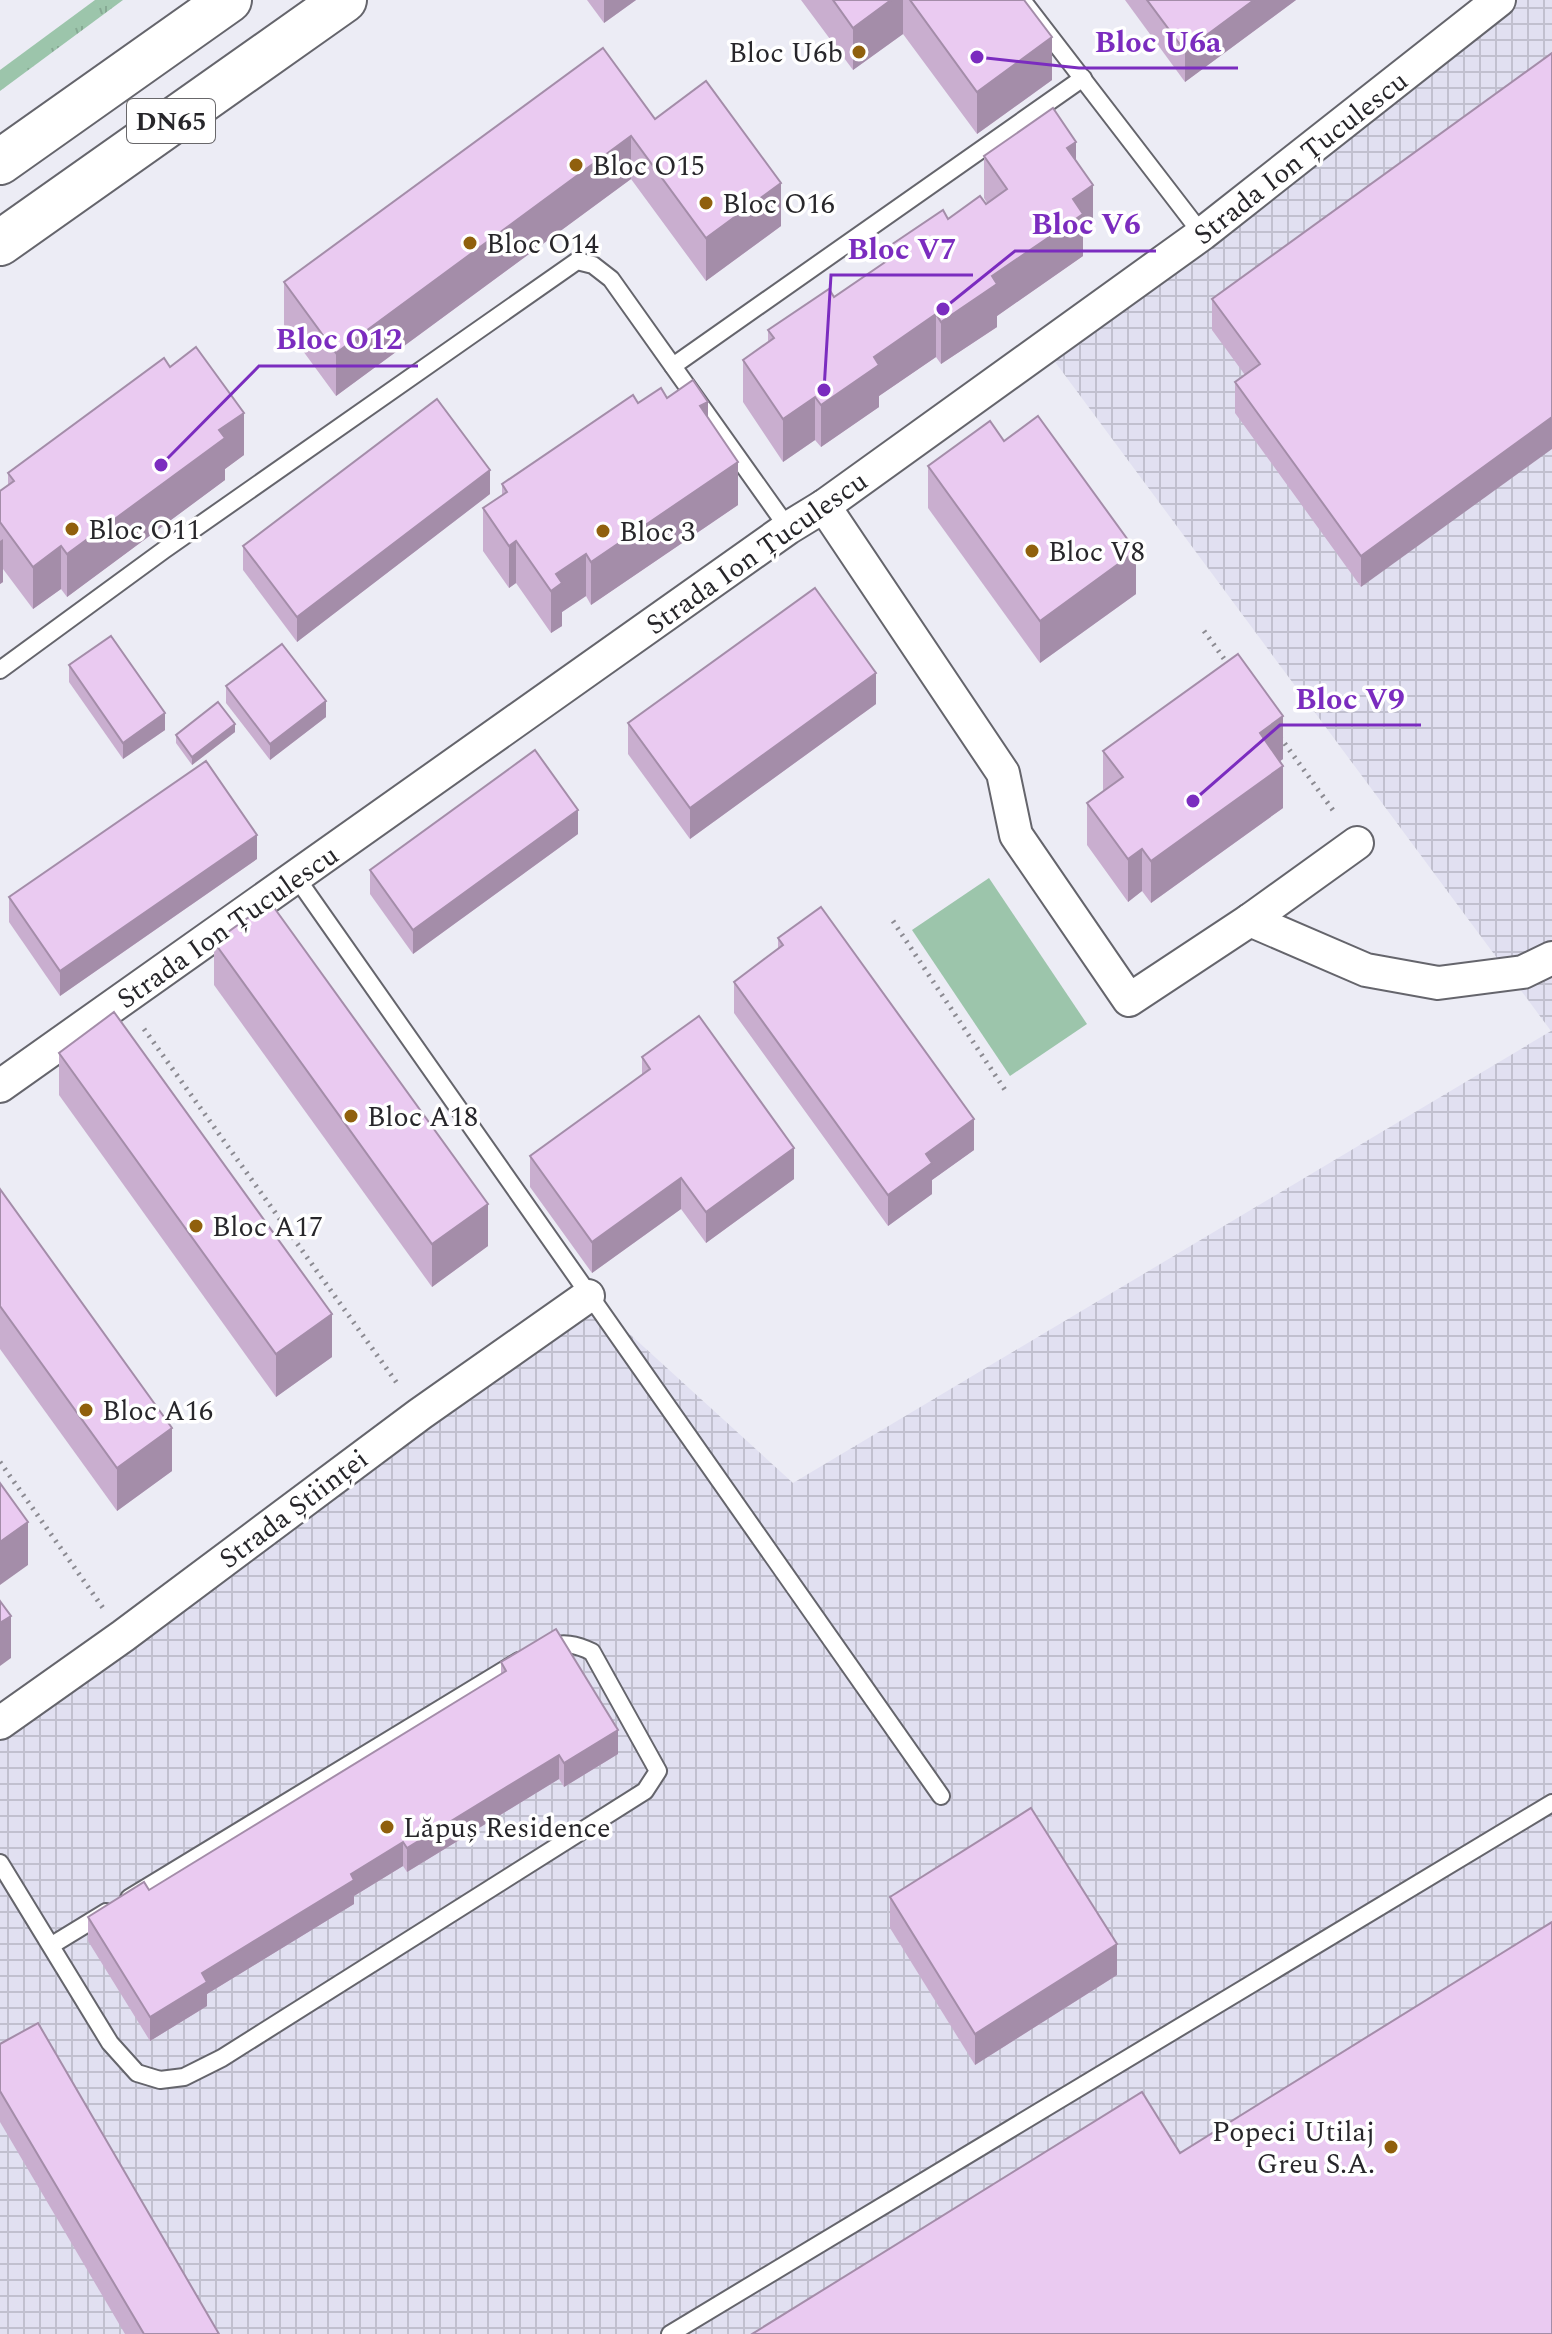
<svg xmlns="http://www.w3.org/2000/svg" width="1552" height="2334" font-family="Spectral,serif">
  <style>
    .industrial { fill: url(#industrial-grid) }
    .grass { fill: url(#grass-tufts) }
    .green { fill: #9cc5ab }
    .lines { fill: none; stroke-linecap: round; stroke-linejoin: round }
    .service-casing { stroke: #65656c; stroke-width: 20 }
    .minor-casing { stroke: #65656c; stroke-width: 36 }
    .primary-casing { stroke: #65656c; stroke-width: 48 }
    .path { stroke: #8c8b92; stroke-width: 5; stroke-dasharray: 2 6; stroke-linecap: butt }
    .service { stroke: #fff; stroke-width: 16 }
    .minor { stroke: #fff; stroke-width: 32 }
    .primary { stroke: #fff; stroke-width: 44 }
    .wall { fill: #c9aecf }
    .shaded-wall { fill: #a48da9 }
    .building { fill: #eacaf1; stroke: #a48da9; stroke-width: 2 }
    .poi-dot { fill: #90600d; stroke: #fff; stroke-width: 3 }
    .labels { text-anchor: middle; stroke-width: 7; stroke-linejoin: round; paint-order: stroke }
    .shield { fill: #fff; stroke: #68676a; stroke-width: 2 }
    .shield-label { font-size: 26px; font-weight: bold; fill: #27262a }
    .poi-label { font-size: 28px; fill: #27262a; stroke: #fff; text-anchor: start }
    .street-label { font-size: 28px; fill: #27262a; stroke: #fff }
    .leader { fill: none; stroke: #7b2cbf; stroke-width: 3 }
    .callout-dot { fill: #7b2cbf; stroke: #fff; stroke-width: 3 }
    .callout-label { font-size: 30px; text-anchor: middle; font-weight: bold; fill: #7b2cbf; stroke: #fff; stroke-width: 7; stroke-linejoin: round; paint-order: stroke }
  </style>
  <defs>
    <pattern id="industrial-grid" width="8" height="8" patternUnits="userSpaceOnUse" patternTransform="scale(2)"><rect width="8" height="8" fill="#e1e0f1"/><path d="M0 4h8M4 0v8" fill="none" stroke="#c1c0cf"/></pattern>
    <pattern id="grass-tufts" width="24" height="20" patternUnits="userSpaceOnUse" patternTransform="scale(2)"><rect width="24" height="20" fill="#9cc5ab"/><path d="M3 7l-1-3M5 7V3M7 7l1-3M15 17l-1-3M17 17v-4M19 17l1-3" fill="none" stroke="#86a993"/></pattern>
  </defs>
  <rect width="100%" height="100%" fill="#ececf5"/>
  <path class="industrial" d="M1497,0H1552V2334H0V1723L588,1296L793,1483L1551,1031L1044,347Z"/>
  <path class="grass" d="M95,0H123L0,91V70Z"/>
  <path class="green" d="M989,878L1087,1024L1010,1076L912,930Z"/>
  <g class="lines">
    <g class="service-casing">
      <g id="service">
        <path d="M1022,0L1202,234"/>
        <path d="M673,366L1083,78"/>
        <path d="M0,670L164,550L577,261L593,265L611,279L788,528"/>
        <path d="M296,877L941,1796"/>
        <path d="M0,1863L110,2043L137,2073L160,2080L184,2077L222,2058L645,1791L658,1771L592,1652C576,1644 563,1642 547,1647"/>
        <path d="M129,1898L519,1661"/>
        <path d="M52,1945L106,1912"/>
        <path d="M670,2334L1552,1803"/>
      </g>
    </g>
    <g class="minor-casing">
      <g id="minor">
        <path d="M824,506L1003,773L1016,835L1129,1000L1250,920L1357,843"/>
        <path d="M1250,920L1366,970L1438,983L1523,972L1552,958"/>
        <path d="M0,1086L788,528L824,506L1202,234L1499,0"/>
        <path d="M0,1723L123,1636L420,1414L588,1296"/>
      </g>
    </g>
    <g class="primary-casing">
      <g id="primary">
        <path d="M0,162L229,0"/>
        <path d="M0,243L344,0"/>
      </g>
    </g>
    <g class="path">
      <path d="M1204,631L1230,667"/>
      <path d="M1280,737L1335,813"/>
      <path d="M893,921L1007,1093"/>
      <path d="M144,1029L399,1386"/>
      <path d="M0,1462L103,1608"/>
    </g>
    <use href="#service" class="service"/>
    <use href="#minor" class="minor"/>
    <use href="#primary" class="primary"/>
  </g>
  <g class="wall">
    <path d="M587,0H636L604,23Z"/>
    <path d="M801,0H1024L1052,80L977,134L903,34L853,70Z"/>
    <path d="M1125,0H1296L1185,82Z"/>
    <path d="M1552,53L1361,587L1235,413V382L1245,375L1212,330V299Z"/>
    <path d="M655,119L781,226L706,281L631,179L336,396L284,325V282Z"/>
    <path d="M984,156L1076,161L1093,228L1083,235V256L997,316V327L941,364L936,357L879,396V407L821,447L815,440L783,462L743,402V360L768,342V330L834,297L888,260V247L948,219L987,203L984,198Z"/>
    <path d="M170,367L244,455L225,469V480L67,597L61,589L33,609L3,569V582L0,584V491L8,485V473Z"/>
    <path d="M667,398L708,417L738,505L591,605L586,596L562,612V626L551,633L516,583L509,588L483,551V508L502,495V484L638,403Z"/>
    <path d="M1004,441L1136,594L1040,663L928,508V466Z"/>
    <path d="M490,494L297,642L243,570V546Z"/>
    <path d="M69,665L165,730L123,759L69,682Z"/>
    <path d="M226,686L326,717L270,760L226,703Z"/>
    <path d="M876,704L690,839L628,754V723Z"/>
    <path d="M235,732L192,765L176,743V735Z"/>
    <path d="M1103,751L1283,759L1280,761L1283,808L1151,903L1142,891L1128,902L1087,845V803L1103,791Z"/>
    <path d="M578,834L413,954L370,894V870Z"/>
    <path d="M257,859L60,996L9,922V897Z"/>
    <path d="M778,938L974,1150L932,1180V1194L888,1226L734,1013V982L778,949Z"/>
    <path d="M214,942L488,1246L432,1287L214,985Z"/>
    <path d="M59,1053L332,1357L276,1397L59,1095Z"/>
    <path d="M642,1057L794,1179L706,1243L681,1209L592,1273L530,1187V1156L642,1075Z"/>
    <path d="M0,1189L172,1471L117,1511L0,1349Z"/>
    <path d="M501,1662L618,1754L564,1787L559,1779L407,1872L403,1866L354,1896V1904L207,1994V2006L150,2041L88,1941V1917L149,1890L501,1674Z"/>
    <path d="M890,1897L1117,1975L975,2065L890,1928Z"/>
    <path d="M0,2044L219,2334H125L0,2122Z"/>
  </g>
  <g class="shaded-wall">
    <path d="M604,0H636L604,23Z"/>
    <path d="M891,0H903V34L853,70V28Z"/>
    <path d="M1254,0H1296L1185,82V51Z"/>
    <path d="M1052,37V80L977,134V92Z"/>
    <path d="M631,136V179L336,396V353Z"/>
    <path d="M1076,142V184L1067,148Z"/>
    <path d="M781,183V226L706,281V238Z"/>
    <path d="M1093,185V228L1083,235V256L997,316V327L941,364V322L992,276L1073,199Z"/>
    <path d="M936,314V357L879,396V407L821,447V405L874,357Z"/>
    <path d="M815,397V440L783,462V419Z"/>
    <path d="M708,402V444L700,406Z"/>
    <path d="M244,413V455L225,469V480L67,597V554L219,430Z"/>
    <path d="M1552,417V449L1361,587V556Z"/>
    <path d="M738,462V505L591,605V562Z"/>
    <path d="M490,470V494L297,642V617Z"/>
    <path d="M3,539V582L0,584V541Z"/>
    <path d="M516,541V583L509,588V546Z"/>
    <path d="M61,546V589L33,609V567Z"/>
    <path d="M1136,551V594L1040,663V621Z"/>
    <path d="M586,554V596L562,612V626L551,633V591L556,574Z"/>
    <path d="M876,673V704L690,839V808Z"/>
    <path d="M326,701V717L270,760V744Z"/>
    <path d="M165,713V730L123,759V743Z"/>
    <path d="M1283,716V759L1260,776V733Z"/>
    <path d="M235,724V732L192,765V757Z"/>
    <path d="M1283,766V808L1151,903V861Z"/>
    <path d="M578,810V834L413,954V930Z"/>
    <path d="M257,835V859L60,996V971Z"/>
    <path d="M1142,849V891L1128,902V859Z"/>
    <path d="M974,1119V1150L932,1180V1194L888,1226V1195L926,1154Z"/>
    <path d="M794,1148V1179L706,1243V1212Z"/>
    <path d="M681,1178V1209L592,1273V1242Z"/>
    <path d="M488,1204V1246L432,1287V1244Z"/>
    <path d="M332,1314V1357L276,1397V1354Z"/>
    <path d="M172,1428V1471L117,1511V1468Z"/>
    <path d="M28,1522V1565L0,1585V1542Z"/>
    <path d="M11,1616V1658L0,1666V1623Z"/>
    <path d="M618,1730V1754L564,1787V1763Z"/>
    <path d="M559,1755V1779L407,1872V1848Z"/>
    <path d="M403,1842V1866L354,1896V1904L207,1994V2006L150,2041V2017L202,1973L351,1874Z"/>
    <path d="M1117,1944V1975L975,2065V2034Z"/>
  </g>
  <g class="building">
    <path d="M833,0H891L853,28Z"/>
    <path d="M910,0H1024L1052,37L977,92Z"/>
    <path d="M1147,0H1254L1185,51Z"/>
    <path d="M603,48L655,119L706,81L781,183L706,238L631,136L336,353L284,282Z"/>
    <path d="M1552,53V417L1361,556L1235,382L1260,364L1212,299Z"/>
    <path d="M1053,108L1076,142L1067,148L1093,185L1073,199L1083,214L992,276L997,284L941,322L936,314L874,357L879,365L821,405L815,397L783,419L743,360L774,338L768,330L829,289L834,297L894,256L888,247L943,210L948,219L980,196L986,204L1007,189L984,156Z"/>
    <path d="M196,347L244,413L219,430L225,438L67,554L61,546L33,567L0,522V491L14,481L8,473L164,358L170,367Z"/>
    <path d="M693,380L708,402L700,406L738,462L591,562L586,554L556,574L562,583L551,591L516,541L509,546L483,508L507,492L502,484L633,395L638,403L661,388L667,398Z"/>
    <path d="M437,399L490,470L297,617L243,546Z"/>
    <path d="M1038,416L1136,551L1040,621L928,466L990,421L1004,441Z"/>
    <path d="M815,588L876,673L690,808L628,723Z"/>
    <path d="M111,636L165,713L123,743L69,665Z"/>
    <path d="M282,644L326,701L270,744L226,686Z"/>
    <path d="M1238,654L1283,716L1260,733L1283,766L1151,861L1142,849L1128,859L1087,803L1123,777L1103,751Z"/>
    <path d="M218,702L235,724L192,757L176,735Z"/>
    <path d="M535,750L578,810L413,930L370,870Z"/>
    <path d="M206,761L257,835L60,971L9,897Z"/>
    <path d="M270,902L488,1204L432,1244L214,942Z"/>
    <path d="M821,907L974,1119L926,1154L932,1163L888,1195L734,982L783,945L778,938Z"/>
    <path d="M114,1012L332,1314L276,1354L59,1053Z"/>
    <path d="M699,1016L794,1148L706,1212L681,1178L592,1242L530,1156L650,1069L642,1057Z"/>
    <path d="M0,1189L172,1428L117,1468L0,1306Z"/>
    <path d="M0,1483L28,1522L0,1542Z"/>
    <path d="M0,1601L11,1616L0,1623Z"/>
    <path d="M556,1629L618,1730L564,1763L559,1755L407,1848L403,1842L351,1874L354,1880L202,1973L207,1982L150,2017L88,1917L144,1882L149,1890L506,1671L501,1662Z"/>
    <path d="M1031,1808L1117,1944L975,2034L890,1897Z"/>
    <path d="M1552,1922V2334H752L1142,2092L1180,2153Z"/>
    <path d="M38,2023L219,2334H144L0,2091V2044Z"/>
  </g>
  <g class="poi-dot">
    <circle cx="859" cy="52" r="8"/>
    <circle cx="576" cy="165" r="8"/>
    <circle cx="706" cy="203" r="8"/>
    <circle cx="470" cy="243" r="8"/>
    <circle cx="72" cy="529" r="8"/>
    <circle cx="603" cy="531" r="8"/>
    <circle cx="1032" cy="551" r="8"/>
    <circle cx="351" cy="1116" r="8"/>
    <circle cx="196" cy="1226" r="8"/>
    <circle cx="86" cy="1410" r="8"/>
    <circle cx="387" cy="1827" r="8"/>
    <circle cx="1391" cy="2147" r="8"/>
  </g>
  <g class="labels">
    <rect class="shield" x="127" y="99" width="88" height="44" rx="6"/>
    <g class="shield-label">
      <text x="171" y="130">DN65</text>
    </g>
    <g class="poi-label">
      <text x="843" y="62" text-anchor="end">Bloc U6b</text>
      <text x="592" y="175">Bloc O15</text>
      <text x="722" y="213">Bloc O16</text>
      <text x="486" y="253">Bloc O14</text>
      <text x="88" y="539">Bloc O11</text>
      <text x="619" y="541">Bloc 3</text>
      <text x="1048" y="561">Bloc V8</text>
      <text x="367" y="1126">Bloc A18</text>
      <text x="212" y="1236">Bloc A17</text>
      <text x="102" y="1420">Bloc A16</text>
      <text x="403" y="1837">Lăpuș Residence</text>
      <text x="1375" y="2141" text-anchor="end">Popeci Utilaj<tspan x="1375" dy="32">Greu S.A.</tspan></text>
    </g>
    <g class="street-label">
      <text transform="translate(1300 157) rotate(-38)" y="10">Strada Ion Țuculescu</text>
      <text transform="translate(756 552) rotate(-35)" y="10">Strada Ion Țuculescu</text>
      <text transform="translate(227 926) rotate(-35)" y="10">Strada Ion Țuculescu</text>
      <text transform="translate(293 1508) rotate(-37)" y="10">Strada Științei</text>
    </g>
  </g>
  <path class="leader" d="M977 57L1079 68H1238M943 309L1015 251H1156M824 390L831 275H973M161 465L259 366H418M1193 801L1280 725H1421"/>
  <g class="callout-dot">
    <circle cx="977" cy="57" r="8"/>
    <circle cx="943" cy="309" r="8"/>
    <circle cx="824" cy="390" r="8"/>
    <circle cx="161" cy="465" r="8"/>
    <circle cx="1193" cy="801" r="8"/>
  </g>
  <g class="callout-label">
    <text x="1158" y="52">Bloc U6a</text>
    <text x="1086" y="234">Bloc V6</text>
    <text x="902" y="259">Bloc V7</text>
    <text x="339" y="349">Bloc O12</text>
    <text x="1350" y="709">Bloc V9</text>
  </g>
</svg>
